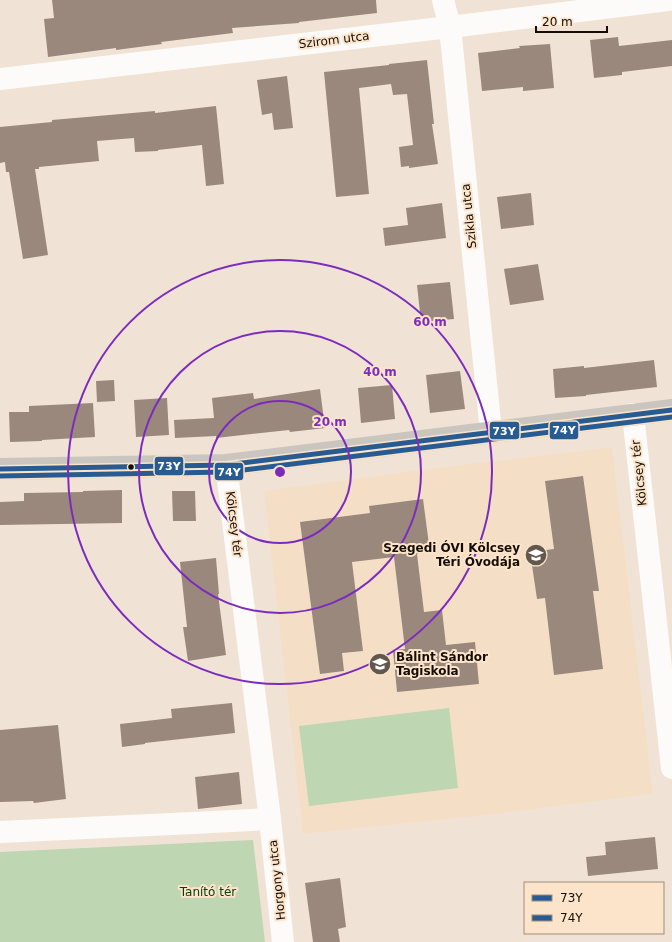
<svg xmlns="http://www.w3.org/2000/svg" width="672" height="942" font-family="'DejaVu Sans',sans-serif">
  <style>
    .built { fill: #f4dfc6 }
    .green { fill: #bed6b2 }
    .building { fill: #9b887c }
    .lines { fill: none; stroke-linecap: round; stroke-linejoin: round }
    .street { stroke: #fdfbf9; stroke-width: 22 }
    .secondary { stroke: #cac6bf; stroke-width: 22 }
    .bus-1-casing { stroke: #fbe4ca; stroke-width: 8 }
    .bus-2-casing { stroke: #fbe4ca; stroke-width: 8 }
    .bus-1 { stroke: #275b91; stroke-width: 5 }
    .bus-2 { stroke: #275b91; stroke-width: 5 }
    .ring { fill: none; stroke: #7b2cbf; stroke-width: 2 }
    .bus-dot { fill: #150d05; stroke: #fbe4ca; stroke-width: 1.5 }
    .labels { text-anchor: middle; stroke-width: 4; stroke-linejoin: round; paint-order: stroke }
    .street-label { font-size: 12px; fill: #150d05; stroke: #fbe4ca }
    .poi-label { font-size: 12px; font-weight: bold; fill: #150d05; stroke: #fbe4ca; text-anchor: end }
    .park-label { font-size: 12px; fill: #00420c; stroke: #fbe4ca }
    .centre { fill: #7b2cbf; stroke: #fbe4ca; stroke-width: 2 }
    .ring-label { font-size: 12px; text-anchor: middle; font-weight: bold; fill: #7b2cbf; stroke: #fbe4ca; stroke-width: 4; stroke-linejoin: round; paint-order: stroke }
    .line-badge { stroke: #fbe4ca; stroke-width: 1.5 }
    .badge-label { font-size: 11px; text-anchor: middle; font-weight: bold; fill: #fff }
  </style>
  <rect width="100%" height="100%" fill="#f0e3d5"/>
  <path class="built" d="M612,447L653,794L495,814L303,834L264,491L437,468Z"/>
  <g class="green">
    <path d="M449,708L458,788L309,806L299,726Z"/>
    <path d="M253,840L265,942H0V852Z"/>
  </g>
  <g class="building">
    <path d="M52,0H376L377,13L299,22V23L232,28L233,33L161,42L162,44L116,50V48L48,57L44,19L54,18Z"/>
    <path d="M618,37L619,46L672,40V66L622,72V75L594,78L590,40Z"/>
    <path d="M550,44L554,88L523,91V87L482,91L478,53L520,48L519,46Z"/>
    <path d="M427,60L434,124H432L438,164L409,168V166L401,167L399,147L413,145L407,94L393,95L391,84L359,88L369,194L336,197L324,72L389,65V64Z"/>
    <path d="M287,76L293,128L274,130L272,113L262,115L257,80Z"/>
    <path d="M216,106L224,184L206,186L202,145L158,150V151L135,152L134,138L97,141L99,161L39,167V169H35L48,255L23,259L9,172H6L5,162L0,163V127L52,122V120L155,111V113Z"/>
    <path d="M531,193L534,225L501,229L497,197Z"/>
    <path d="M442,203L446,238L385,246L383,228L408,225L406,208Z"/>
    <path d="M538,264L544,300L510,305L504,269Z"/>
    <path d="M450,282L454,319L421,322L417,285Z"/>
    <path d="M654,360L657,387L586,395V396L555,398L553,369L584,366V368Z"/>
    <path d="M460,371L465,409L430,413L426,375Z"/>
    <path d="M114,380L115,401L97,402L96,381Z"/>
    <path d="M392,385L395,419L361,423L358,388Z"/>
    <path d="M320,389L325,428L290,432L289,430L216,438V436L175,438L174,420L214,418L212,398L253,393L254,399Z"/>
    <path d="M167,398L169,435L136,437L134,400Z"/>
    <path d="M93,403L95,437L42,440V441L10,442L9,412H29V406Z"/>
    <path d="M583,476L599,591H593L603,669L554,675L545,598L537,599L530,552L554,549L545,481Z"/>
    <path d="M122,490V523L0,525V502L24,501V493L83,492V491Z"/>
    <path d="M172,491H195L196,521H173Z"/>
    <path d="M423,499L430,552L417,554L424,612L442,610L446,645L475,642L479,684L397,692L393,650L405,649L394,557L352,562L363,651L342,653L344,671L320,674L300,522L370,513L369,506Z"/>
    <path d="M216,558L219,594H218L226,655L188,661L183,627H187L180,562Z"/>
    <path d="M232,703L235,733L145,743V744L122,747L120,724L172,718L171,709Z"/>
    <path d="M58,725L66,799L34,803L33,801L0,802V730Z"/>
    <path d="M239,772L242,804L198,809L195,777Z"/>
    <path d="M655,837L658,869L588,876L586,857L606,855L605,842Z"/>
    <path d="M340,878L346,927L338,929L340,942H313L305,883Z"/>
  </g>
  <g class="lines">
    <g class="street">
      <path d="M443,0L450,27L491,432"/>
      <path d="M0,79L450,27L668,0"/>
      <path d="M633,414L672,768"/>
      <path d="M226,465L270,819L283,942"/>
      <path d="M0,832L193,823L270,819"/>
    </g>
    <path class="secondary" d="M0,469L226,465L672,410"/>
    <g class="bus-1-casing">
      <path id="bus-1" d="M0,469L226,465L672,410"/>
    </g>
    <g class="bus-2-casing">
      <path id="bus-2" d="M0,476L227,472L672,417"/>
    </g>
    <use href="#bus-1" class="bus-1"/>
    <use href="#bus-2" class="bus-2"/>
  </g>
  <g class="ring">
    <circle cx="280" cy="472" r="71"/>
    <circle cx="280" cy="472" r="141"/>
    <circle cx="280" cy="472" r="212"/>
  </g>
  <defs>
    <g id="school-disc" transform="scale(1.15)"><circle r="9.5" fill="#62584e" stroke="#fbe4ca"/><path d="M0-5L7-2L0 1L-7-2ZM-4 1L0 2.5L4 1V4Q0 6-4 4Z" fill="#fff"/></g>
  </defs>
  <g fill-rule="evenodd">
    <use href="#school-disc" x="536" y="555"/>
    <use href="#school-disc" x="380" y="664"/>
  </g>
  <circle class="bus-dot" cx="131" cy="467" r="3.5"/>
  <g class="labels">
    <g class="street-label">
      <text transform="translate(334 40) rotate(-7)" y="4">Szirom utca</text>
      <text transform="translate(469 216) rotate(-96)" y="4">Szikla utca</text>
      <text transform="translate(639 473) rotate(-96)" y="4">Kölcsey tér</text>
      <text transform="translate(234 524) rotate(83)" y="4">Kölcsey tér</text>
      <text transform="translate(277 880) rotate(-96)" y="4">Horgony utca</text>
    </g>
    <g class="poi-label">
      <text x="520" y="552">Szegedi ÓVI Kölcsey<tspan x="520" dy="14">Téri Óvodája</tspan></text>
      <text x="396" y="661" text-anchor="start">Bálint Sándor<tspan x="396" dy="14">Tagiskola</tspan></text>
    </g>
    <g class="park-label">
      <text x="208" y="896">Tanító tér</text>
    </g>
  </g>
  <circle cx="280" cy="472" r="6" class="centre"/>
  <g class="ring-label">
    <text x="430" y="326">60 m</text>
    <text x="380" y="376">40 m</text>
    <text x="330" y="426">20 m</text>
  </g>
  <g class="line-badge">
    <rect x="549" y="421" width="30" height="19" rx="4" fill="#275b91"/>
    <rect x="489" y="421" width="31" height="19" rx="4" fill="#275b91"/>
    <rect x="154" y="456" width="30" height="20" rx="4" fill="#275b91"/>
    <rect x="214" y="462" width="30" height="19" rx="4" fill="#275b91"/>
  </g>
  <g class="badge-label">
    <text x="564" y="434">74Y</text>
    <text x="504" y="435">73Y</text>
    <text x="169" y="470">73Y</text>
    <text x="229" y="476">74Y</text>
  </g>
  <rect x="524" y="882" width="140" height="52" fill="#fbe4ca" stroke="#9f8e7b"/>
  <rect x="532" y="895" width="20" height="6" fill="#275b91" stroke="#9f8e7b"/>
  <text x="560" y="902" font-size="12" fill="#150d05">73Y</text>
  <rect x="532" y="915" width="20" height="6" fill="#275b91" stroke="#9f8e7b"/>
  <text x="560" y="922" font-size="12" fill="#150d05">74Y</text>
  <path d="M536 26v6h71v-6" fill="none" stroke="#150d05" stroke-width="2"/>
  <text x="542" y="26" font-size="12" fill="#150d05" stroke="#fbe4ca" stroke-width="3" paint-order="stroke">20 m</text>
</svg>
